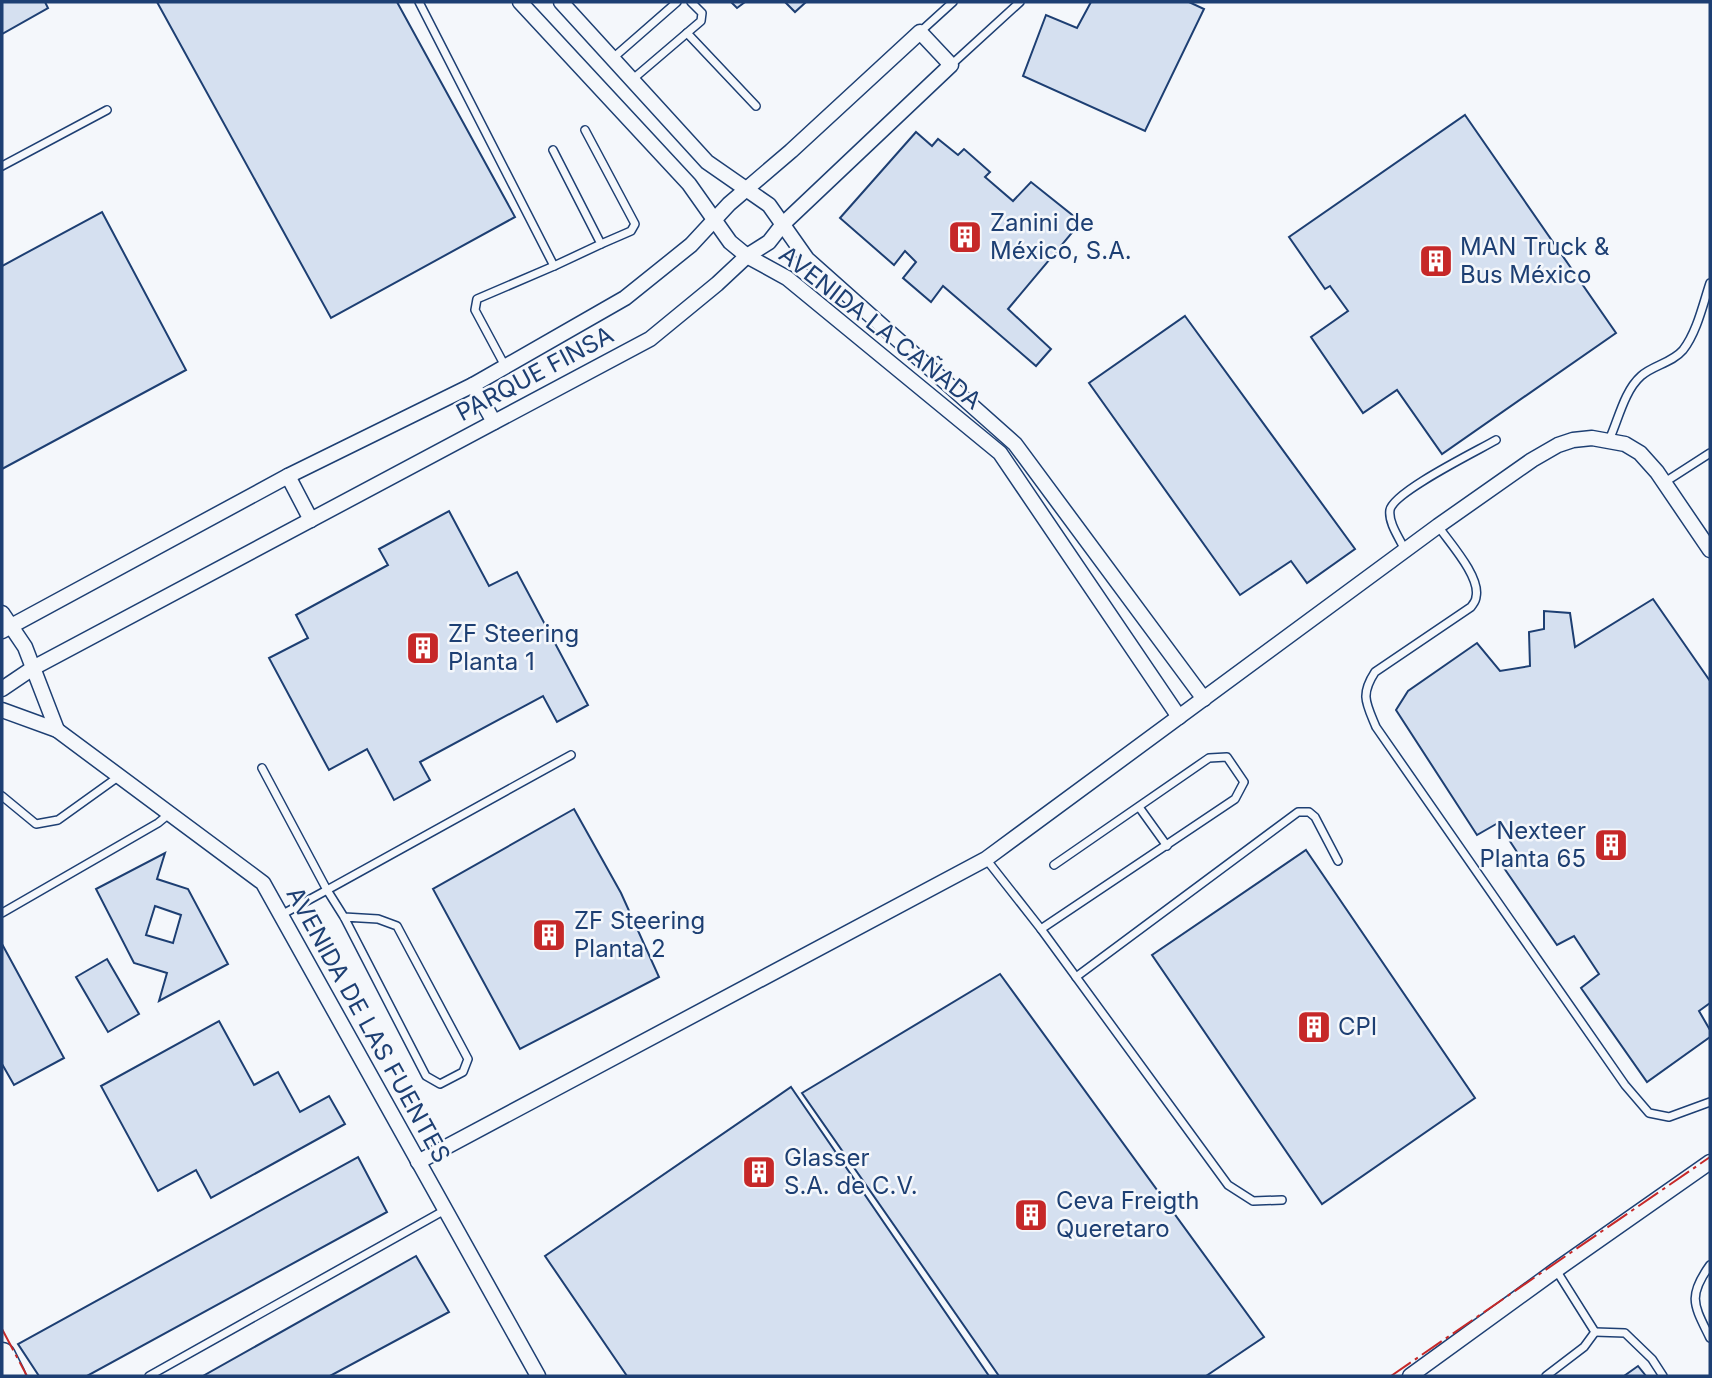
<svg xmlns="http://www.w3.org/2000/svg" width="1712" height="1378" font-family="Inter,sans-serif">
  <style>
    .building { fill: #d5e0f0; stroke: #1d3f73; stroke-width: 2; fill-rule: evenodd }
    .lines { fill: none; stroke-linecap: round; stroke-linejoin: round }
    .lane-casing { stroke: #1d3f73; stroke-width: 10 }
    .street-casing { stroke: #1d3f73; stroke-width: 17 }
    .highway-casing { stroke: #1d3f73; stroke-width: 29 }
    .lane { stroke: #f4f7fb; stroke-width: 7 }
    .street { stroke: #f4f7fb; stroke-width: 14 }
    .highway { stroke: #f4f7fb; stroke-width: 26 }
    .power { stroke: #c62828; stroke-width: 2; stroke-dasharray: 24 5 3.5 5; stroke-linecap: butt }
    .labels { text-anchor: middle; stroke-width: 5; stroke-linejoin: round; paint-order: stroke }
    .poi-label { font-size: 24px; fill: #1d3f73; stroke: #f4f7fb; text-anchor: start }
    .street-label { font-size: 24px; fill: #1d3f73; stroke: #f4f7fb }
  </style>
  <rect width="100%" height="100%" fill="#f4f7fb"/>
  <g class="building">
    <path d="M2,2H45L48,8L2,34Z"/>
    <path d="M157,2H397L515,217L331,318Z"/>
    <path d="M731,2H745L737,8Z"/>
    <path d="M785,2H806L795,12Z"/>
    <path d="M1091,2H1189L1204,9L1145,131L1023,76L1046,15L1077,28Z"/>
    <path d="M1465,115L1616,333L1442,454L1397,390L1363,413L1311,337L1348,311L1330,286L1325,289L1289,237Z"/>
    <path d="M916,132L932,146L938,139L958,155L964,149L990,172L985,177L1013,201L1031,182L1081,222L1008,309L1051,349L1036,366L943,286L931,302L903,278L916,262L905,251L894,265L840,218Z"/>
    <path d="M102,212L186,370L2,469V266Z"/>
    <path d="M1185,316L1355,549L1307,583L1291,561L1240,595L1089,383Z"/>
    <path d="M449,511L489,586L517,572L588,705L557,722L543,696L420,762L430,780L394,800L367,749L329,770L269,658L308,638L296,615L388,565L379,549Z"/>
    <path d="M1653,599L1710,681V1003L1699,1011L1710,1030V1037L1647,1082L1581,988L1599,974L1574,936L1557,945L1504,868L1519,855L1498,823L1477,835L1396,710L1408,691L1477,643L1500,671L1530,666L1529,632L1544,629V611L1570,613L1575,647Z"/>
    <path d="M574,809L621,893L659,977L520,1049L433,889Z"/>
    <path d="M1306,850L1475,1098L1322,1204L1152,955Z"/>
    <path d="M165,853L157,879L188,889L228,964L159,1001L167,973L134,963L96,889ZM155,906L181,915L173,943L146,935Z"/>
    <path d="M2,944L64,1058L14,1085L2,1064Z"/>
    <path d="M107,959L139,1014L108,1032L76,977Z"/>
    <path d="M1000,974L1264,1337L1206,1376H999L802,1093Z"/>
    <path d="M219,1021L254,1085L278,1072L300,1112L329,1096L345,1124L211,1198L196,1170L158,1191L101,1086Z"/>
    <path d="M791,1087L989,1376H627L545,1256Z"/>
    <path d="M358,1157L387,1212L87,1376H39L18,1344Z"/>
    <path d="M416,1256L449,1312L330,1376H203Z"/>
    <path d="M1638,1366L1646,1376H1624Z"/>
  </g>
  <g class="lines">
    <g class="lane-casing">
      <g id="lane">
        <path d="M419,2L554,266L477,299L475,310L505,366"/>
        <path d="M920,32L953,2"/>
        <path d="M687,33L756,106"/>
        <path d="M613,58L677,2"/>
        <path d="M951,65L1020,2"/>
        <path d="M633,79L701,21L702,13L691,2"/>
        <path d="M585,130L635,224L631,231L601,244"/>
        <path d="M553,150L601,244L554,266"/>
        <path d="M2,166L107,110"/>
        <path d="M1609,440C1618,421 1624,391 1641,376C1653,365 1672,363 1683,350C1697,332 1703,304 1710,283"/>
        <path d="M1665,482L1710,453"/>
        <path d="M1438,526C1449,542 1481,577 1476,597C1476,601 1473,604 1471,607L1375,672C1360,695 1366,703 1376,727L1625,1085L1649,1113L1669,1117L1710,1102"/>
        <path d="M1405,550C1400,539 1388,523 1390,510C1393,492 1477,451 1496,440"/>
        <path d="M262,768L327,890L571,755"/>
        <path d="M2,796L36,824L58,820L118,777"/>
        <path d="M1139,807L1167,846"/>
        <path d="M986,859L1041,929L1228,1185L1253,1201L1282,1200"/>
        <path d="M2,913L158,823L169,814"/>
        <path d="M281,915L327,890L344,917L426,1076L440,1084L463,1072L468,1059L397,926L378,919L344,917"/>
        <path d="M1041,929L1235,799L1244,782L1227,757L1209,758L1054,865"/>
        <path d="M1076,977L1298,812H1309L1315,817L1338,861"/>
        <path d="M1710,1265C1687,1297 1694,1305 1710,1338"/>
        <path d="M1595,1332L1625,1333L1652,1359L1663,1376"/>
        <path d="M149,1376L445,1210"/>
        <path d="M1546,1376L1584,1347L1595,1332L1556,1270"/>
      </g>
    </g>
    <g class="street-casing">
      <g id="street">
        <path d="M520,2L689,184L730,242L747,256L787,278L1000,453L1179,717"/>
        <path d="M561,2L707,162L769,205L807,259L1015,444L1204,699"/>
        <path d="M473,385L494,422"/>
        <path d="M288,476L311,520"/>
        <path d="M2,613L25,647L57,730"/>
        <path d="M2,631L288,476L473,385L625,298L691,245L729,204L791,151L920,32L951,65L783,224L769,242L747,256L717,284L650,339L33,668L2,689"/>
        <path d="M2,710L57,730L263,883L538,1376"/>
        <path d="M418,1162L986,859L1438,526L1532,460L1558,445L1573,440L1592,438L1625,444L1640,453L1657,472L1710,550"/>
        <path d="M1410,1376L1556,1270L1710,1162"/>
      </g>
    </g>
    <g class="highway-casing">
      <path id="highway" d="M2,1356L12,1376"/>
    </g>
    <use href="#lane" class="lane"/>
    <use href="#street" class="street"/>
    <use href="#highway" class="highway"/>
    <g class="power">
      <path d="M2,1329L27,1376"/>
      <path d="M1391,1376L1710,1157"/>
    </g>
  </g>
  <defs>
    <g id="building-square" transform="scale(1.75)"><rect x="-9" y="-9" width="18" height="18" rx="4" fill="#c62828" stroke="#f4f7fb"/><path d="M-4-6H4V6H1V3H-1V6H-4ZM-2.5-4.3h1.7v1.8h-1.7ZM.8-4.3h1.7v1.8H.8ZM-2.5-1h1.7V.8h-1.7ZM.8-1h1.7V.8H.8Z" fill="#fff"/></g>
  </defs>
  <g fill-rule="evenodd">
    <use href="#building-square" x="965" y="237"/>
    <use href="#building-square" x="1436" y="261"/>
    <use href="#building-square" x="423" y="648"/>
    <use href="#building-square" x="1611" y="845"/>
    <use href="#building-square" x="549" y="935"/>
    <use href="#building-square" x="1314" y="1027"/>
    <use href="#building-square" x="759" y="1172"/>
    <use href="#building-square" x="1031" y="1215"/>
  </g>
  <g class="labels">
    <g class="poi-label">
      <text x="990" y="231">Zanini de<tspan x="990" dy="28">México, S.A.</tspan></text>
      <text x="1460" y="255">MAN Truck &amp;<tspan x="1460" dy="28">Bus México</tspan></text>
      <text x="448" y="642">ZF Steering<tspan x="448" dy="28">Planta 1</tspan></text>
      <text x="1586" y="839" text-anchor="end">Nexteer<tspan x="1586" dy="28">Planta 65</tspan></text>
      <text x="574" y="929">ZF Steering<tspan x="574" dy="28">Planta 2</tspan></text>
      <text x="1338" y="1035">CPI</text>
      <text x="784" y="1166">Glasser<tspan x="784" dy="28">S.A. de C.V.</tspan></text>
      <text x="1056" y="1209">Ceva Freigth<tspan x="1056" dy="28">Queretaro</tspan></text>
    </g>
    <g class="street-label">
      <text transform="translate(880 328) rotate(38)" y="8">AVENIDA LA CAÑADA</text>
      <text transform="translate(535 374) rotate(-28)" y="8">PARQUE FINSA</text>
      <text transform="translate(368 1025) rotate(61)" y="8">AVENIDA DE LAS FUENTES</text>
    </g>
  </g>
  <rect width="1712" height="1378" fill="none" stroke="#1d3f73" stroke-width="7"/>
</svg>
